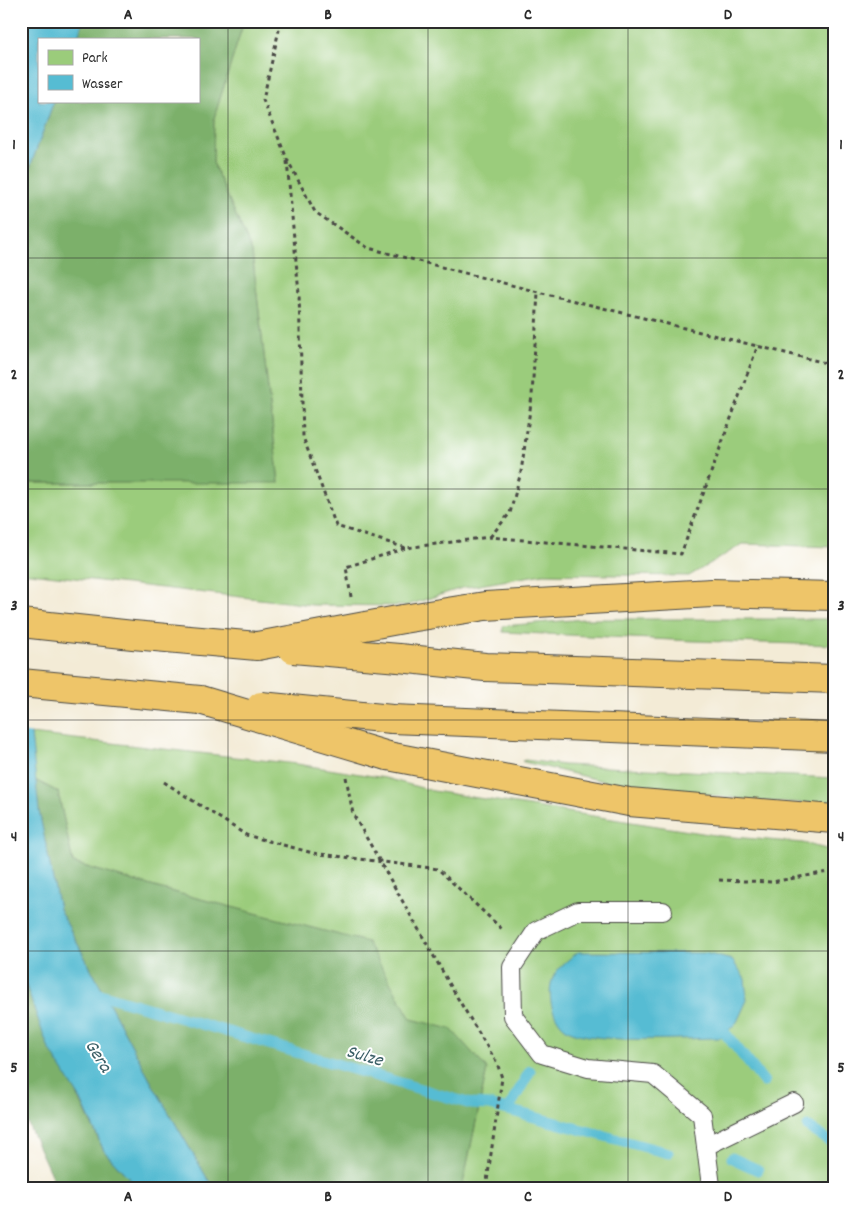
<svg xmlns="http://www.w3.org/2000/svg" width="855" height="1209" font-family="Dekko,sans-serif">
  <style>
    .green { fill: #9bcc7b; stroke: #637c53 }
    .forest { fill: #7cb06b; stroke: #546e4b }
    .water { fill: #56bcd3; stroke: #40747f }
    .pier { fill: #f3ebd6 }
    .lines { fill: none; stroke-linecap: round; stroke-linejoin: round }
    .stream { stroke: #56bcd3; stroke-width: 11 }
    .lane-casing { stroke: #494845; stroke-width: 20 }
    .highway-casing { stroke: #494845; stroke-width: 30 }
    .path { stroke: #494845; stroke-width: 3; stroke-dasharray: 4 4; stroke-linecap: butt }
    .lane { stroke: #fff; stroke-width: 18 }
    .highway { stroke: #eec569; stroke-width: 28 }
    .highway-bridge-casing { stroke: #494845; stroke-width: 30; stroke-linecap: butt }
    .highway-bridge { stroke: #eec569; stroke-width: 28 }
    .grid { fill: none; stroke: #2b2b2b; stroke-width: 1; stroke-opacity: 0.55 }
    .labels { text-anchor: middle; stroke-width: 4; stroke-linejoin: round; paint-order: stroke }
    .water-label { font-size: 19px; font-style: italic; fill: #3a5e66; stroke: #fff }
    .neatline { fill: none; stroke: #2b2b2b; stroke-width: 2 }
    .grid-label { font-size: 16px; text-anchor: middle; font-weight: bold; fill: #2b2b2b }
  </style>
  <rect width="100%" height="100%" fill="#fff"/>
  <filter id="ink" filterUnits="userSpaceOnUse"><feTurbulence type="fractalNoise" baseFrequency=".02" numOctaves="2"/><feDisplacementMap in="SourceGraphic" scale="10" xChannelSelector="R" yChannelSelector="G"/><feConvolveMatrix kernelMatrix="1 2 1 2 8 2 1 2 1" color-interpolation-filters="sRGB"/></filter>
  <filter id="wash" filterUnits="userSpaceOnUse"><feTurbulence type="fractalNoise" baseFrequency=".0096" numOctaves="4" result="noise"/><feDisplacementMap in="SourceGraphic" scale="20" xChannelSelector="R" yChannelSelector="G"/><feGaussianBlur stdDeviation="1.12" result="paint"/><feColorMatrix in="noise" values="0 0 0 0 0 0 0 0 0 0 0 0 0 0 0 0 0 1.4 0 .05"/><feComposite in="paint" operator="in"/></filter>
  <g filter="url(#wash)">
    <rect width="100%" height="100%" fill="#f3ebd6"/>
    <g class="green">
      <path d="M244,21H834V547L743,544L689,576L543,574L462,588L405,606L312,605L21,572V483L279,482L252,252L213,163L214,118Z"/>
      <path d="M584,619H834V645L694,641L503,632V626Z"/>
      <path d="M31,734L297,764L385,778L433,791L721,836L803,843L834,851V1188H462L487,1069L451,1030L411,1019L366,942L158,888L73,863L58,792L35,780Z"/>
      <path d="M525,760L564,765L834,778V804L758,801L607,782L524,762L522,761Z"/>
    </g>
    <g class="forest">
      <path d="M83,21H244L214,118L213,163L252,252L279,483H21V192L54,101H199V39H77Z"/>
      <path d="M35,780L58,792L73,863L158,888L367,942L411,1019L451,1029L487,1069L462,1188H217L207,1178L150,1080L59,909L39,811Z"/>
      <path d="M21,979L25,983L104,1151L138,1188H57L27,1122L21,1105Z"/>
    </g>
    <g class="water">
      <path d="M21,21H83L77,39H39V101H54L21,192Z"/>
      <path d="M21,694L31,734L39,811L59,909L150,1080L207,1178L217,1188H138L104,1151L81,1100L48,1047L25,983L21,979Z"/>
      <path d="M578,952L705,953L732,960L745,979L747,1000L737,1022L721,1038C690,1038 585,1045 565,1028C558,1023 552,1010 551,1002C547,975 559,967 578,952Z"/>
    </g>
    <path class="pier" d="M21,692L24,694L34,734L21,732Z"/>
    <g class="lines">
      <g class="stream">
        <path d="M90,991L471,1104L489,1105L508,1110L668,1153"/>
        <path d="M725,1033L764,1082"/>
        <path d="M508,1110L530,1071"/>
        <path d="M808,1127L834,1144"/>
        <path d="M732,1158L758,1170"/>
      </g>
    </g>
  </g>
  <g filter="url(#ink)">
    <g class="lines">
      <g class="lane-casing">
        <g id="lane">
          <path d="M663,911H578L536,931L512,967L513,1016L542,1054L588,1068L653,1074L702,1115L711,1186L712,1188"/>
          <path d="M706,1146L794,1103"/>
        </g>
      </g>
      <g class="highway-casing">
        <g id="highway">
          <path d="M403,619L485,606L712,593L834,596"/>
          <path d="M21,623L133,635L257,646"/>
          <path d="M399,658L485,667L834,679"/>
          <path d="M21,683L200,700"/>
          <path d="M392,719L834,737"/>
          <path d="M388,756L629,802L834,819"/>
        </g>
      </g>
      <g class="path">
        <path d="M281,21L263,100L287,159L315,212L368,248L538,292L834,365"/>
        <path d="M287,161L299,294L303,437L336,526L406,548"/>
        <path d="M490,537L510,513L521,472L532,396L538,292"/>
        <path d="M351,597L346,567L406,548L490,537L681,554L758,345"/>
        <path d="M346,777L353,814L457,997L497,1063L502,1078L486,1188"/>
        <path d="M164,782L246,835L313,853L438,869L503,930"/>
        <path d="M719,880L772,882L834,871"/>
      </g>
      <use href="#lane" class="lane"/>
      <use href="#highway" class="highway"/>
      <g class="highway-bridge-casing">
        <g id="highway-bridge">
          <path d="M257,646L403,619"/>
          <path d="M293,649L399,658"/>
          <path d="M200,700L388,756"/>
          <path d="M261,706L392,719"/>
        </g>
      </g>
      <use href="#highway-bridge" class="highway-bridge"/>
    </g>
  </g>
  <path class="grid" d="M228,21V1188M428,21V1188M628,21V1188M21,258H834M21,489H834M21,720H834M21,951H834"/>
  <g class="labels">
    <g class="water-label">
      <text transform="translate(365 1054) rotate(16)" y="7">Sulze</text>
      <text transform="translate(100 1055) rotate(58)" y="7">Gera</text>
    </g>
  </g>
  <rect width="855" height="1209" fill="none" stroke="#fff" stroke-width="55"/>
  <rect x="38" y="38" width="162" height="65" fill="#ffffff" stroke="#aaaaaa"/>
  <rect x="48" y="50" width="25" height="15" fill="#9bcc7b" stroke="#aaaaaa"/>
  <text x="82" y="62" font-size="15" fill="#2b2b2b">Park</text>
  <rect x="48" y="75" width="25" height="15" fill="#56bcd3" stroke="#aaaaaa"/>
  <text x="82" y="88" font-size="15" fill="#2b2b2b">Wasser</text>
  <rect x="28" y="28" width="800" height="1154" class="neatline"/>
  <g class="grid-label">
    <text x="128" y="19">A</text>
    <text x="328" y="19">B</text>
    <text x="528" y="19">C</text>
    <text x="728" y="19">D</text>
    <text x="14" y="149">1</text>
    <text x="841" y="149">1</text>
    <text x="14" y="379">2</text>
    <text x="841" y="379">2</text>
    <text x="14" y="610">3</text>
    <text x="841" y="610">3</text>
    <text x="14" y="841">4</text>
    <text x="841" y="841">4</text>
    <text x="14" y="1072">5</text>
    <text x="841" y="1072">5</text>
    <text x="128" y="1201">A</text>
    <text x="328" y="1201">B</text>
    <text x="528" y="1201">C</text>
    <text x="728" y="1201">D</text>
  </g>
</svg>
